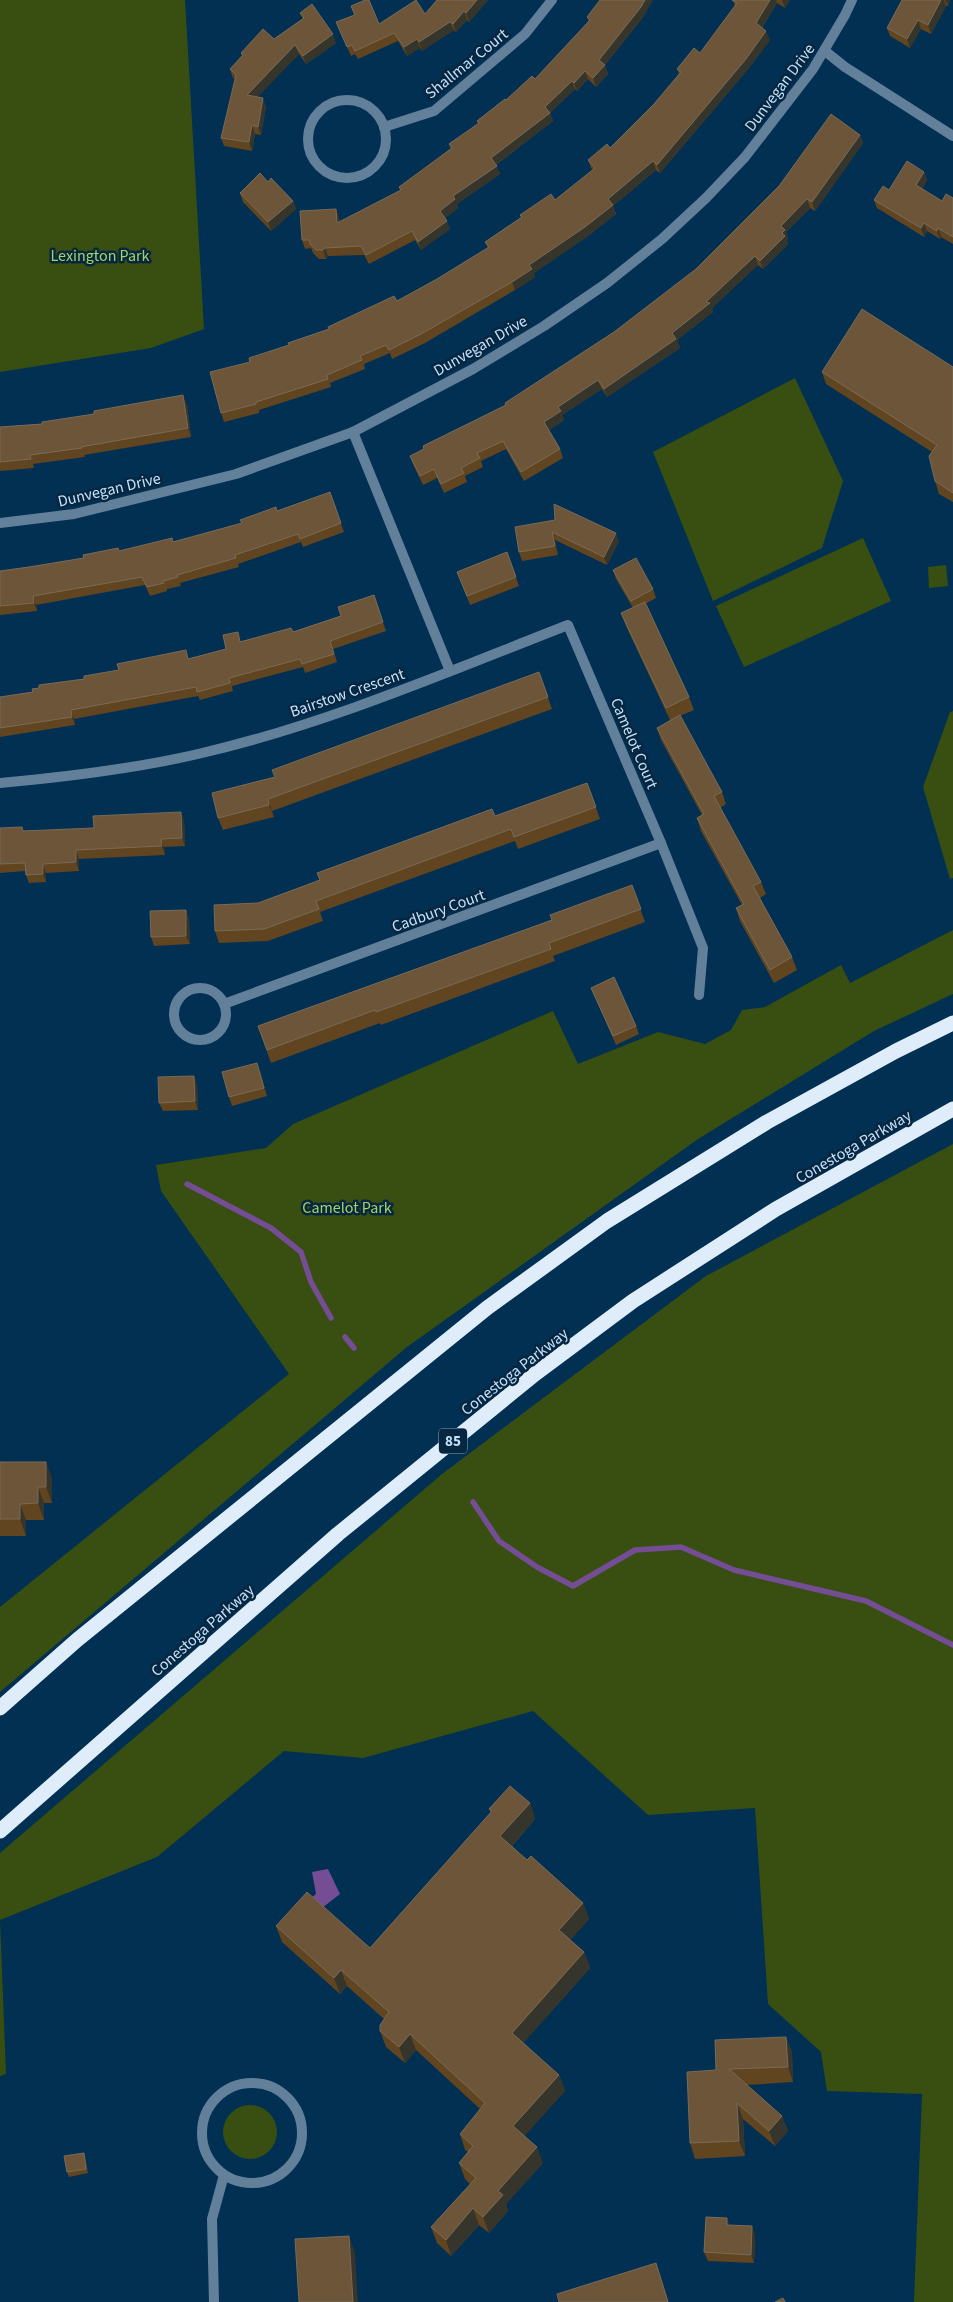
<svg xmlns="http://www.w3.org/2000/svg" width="953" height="2302" font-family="'Source Sans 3',sans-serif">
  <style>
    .green { fill: #384f11 }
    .water { fill: #744d95 }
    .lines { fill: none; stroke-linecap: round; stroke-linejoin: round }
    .stream { stroke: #744d95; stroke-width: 5.5 }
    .street { stroke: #63809b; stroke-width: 10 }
    .highway { stroke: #dfedfa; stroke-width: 15 }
    .wall { fill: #614521 }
    .shaded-wall { fill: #36352b }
    .building { fill: #6c5538; stroke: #7a6b57 }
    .labels { text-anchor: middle; stroke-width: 5; stroke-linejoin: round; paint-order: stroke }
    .shield { fill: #07263f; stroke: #8ba8c3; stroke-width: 1 }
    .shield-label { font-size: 15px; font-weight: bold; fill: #c3e0fc }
    .street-label { font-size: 16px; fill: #c3e0fc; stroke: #07263f }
    .park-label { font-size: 16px; fill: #a5d363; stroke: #07263f }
  </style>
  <rect width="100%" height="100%" fill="#013053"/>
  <g class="green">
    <path d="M0,0H185L204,329L151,348L0,372Z"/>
    <path d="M795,378L843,481L822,548L713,601L653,452Z"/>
    <path d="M863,538L891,601L744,667L716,606Z"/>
    <path d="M946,565L948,586L929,588L928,567Z"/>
    <path d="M953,711V878L950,879L923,787L950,712Z"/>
    <path d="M953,930V994L874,1031L698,1139L407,1347L0,1692V1607L289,1374L161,1191L156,1165L266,1148L293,1124L553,1011L578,1064L658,1032L705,1044L731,1030L742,1010L765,1007L841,965L850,983Z"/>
    <path d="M953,1144V2302H914L922,2094L827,2091L821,2052L768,2004L755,1808L648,1815L533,1711L363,1758L284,1751L157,1857L0,1920L6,2074L0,2076V1853L442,1474L706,1276Z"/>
    <circle cx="250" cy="2132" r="27"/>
  </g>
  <path class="water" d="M328,1869L340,1894L322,1908L311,1898L316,1894L312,1872Z"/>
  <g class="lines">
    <g class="stream">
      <path d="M187,1184L271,1228L301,1252L311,1282L331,1318"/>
      <path d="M345,1337L354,1348"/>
      <path d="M473,1502L499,1541L537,1567L573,1586L635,1550L681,1547L734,1570L866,1601L953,1645"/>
    </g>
    <g class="street">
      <path d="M825,51L845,67L953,136"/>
      <circle cx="347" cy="139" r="39"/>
      <path d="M384,127L434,111L525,34L552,0"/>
      <path d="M353,432L450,671"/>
      <path d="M0,523L74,514L236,474L353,432L473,369L544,326L607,283L662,239L706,198L745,157L813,69L845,15L852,0"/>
      <path d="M0,783C66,777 133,769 198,754C325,725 447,672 568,625L661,843L703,948L699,995"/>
      <circle cx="200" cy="1014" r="26"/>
      <path d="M224,1004L661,843"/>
      <circle cx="252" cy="2133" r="50"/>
      <path d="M214,2302L212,2219L224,2175"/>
    </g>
    <g class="highway">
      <path d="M0,1708L77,1640L487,1308L607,1221L767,1122L896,1051L953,1023"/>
      <path d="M0,1831L338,1534L535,1374L633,1301L776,1209L953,1109"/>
    </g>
  </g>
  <g class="wall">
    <path d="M437,0H488L469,22L467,20L456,32L454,30L422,51L420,48L407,56L398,41L358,59L355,54L351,56L336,22L354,15L351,6L379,24L425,14Z"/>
    <path d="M733,0H790L785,8L777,3L762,28L770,40L749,68L660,173L656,170L613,206L616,214L588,236L534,273L535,277L515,290L425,343L392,359L390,353L364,364L365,369L330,383L331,387L259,410V413L224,422L221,413L250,362L397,301L437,279L488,248L485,242L521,218L520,215L555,200L593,170L591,168L588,160L610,148L654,104L679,74L677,69L700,53L735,6Z"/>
    <path d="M902,0H950L948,6H946L931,34L921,29L910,48L890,36L887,28Z"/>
    <path d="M300,13L336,43L306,64L299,54L257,97L266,107L261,135L255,134L252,151L224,146L221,138L235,79L233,78L230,69L242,56L241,53L274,39L303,19Z"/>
    <path d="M644,16L605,65L608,74L596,87L588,79L577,91L575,89L550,113L553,121L496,165L500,174L457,204L458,208L445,218L450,229L421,250L415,240L369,264L364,255L328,256L326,259H319L313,253L311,248L305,249L302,240L336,209L339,218L340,222L401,190L399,187L451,149L449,144L478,124L477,121L535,79L589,22L587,17Z"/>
    <path d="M860,135L863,143L815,211L810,208L786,232L788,238L787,240L788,244L763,269L758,265L712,308L713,312L677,340L680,348L607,397L602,389L562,415L564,420L549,430L560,449L563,458L524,481L506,449L481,461L483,467L465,476L467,482L444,493L437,478L423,485L413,464L410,456L506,405L614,332L696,269Z"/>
    <path d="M924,172L927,180L922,189L942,201L953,198V244L941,237L940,239L927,231L924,237L877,208L874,200L889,190Z"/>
    <path d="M240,193L293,201L296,209L271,231L243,202Z"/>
    <path d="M953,367V502L939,494L935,481L932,452L826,384L822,372Z"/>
    <path d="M187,404L191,437L84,455L85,457L33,464L34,468L0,471V427L42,424Z"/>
    <path d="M330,492L344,532L303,547L301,542L238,564L239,567L180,583L181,586L167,589V591L150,596L145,585L36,605L37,611L0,615V571L29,567L174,542L242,523L277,511Z"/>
    <path d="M515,527L619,541L607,565L555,540L558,555L522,561L519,552Z"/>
    <path d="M507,552L519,586L470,605L457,572Z"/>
    <path d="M613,570L653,589L656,598L645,604L689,697L694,710L680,716L722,792L726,804L720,808L761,882L766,894L760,898L792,957L797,970L774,983L740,921L736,908L742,905L701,831L697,818L702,815L661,740L657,728L670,720L626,626L621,613L633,608L616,579Z"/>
    <path d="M374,595L386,631L333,649L337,662L305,673L303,667L232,686L233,691L200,700L198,696L74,719L75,725L0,737V697L33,692L84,679L189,659L226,649L241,641L293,632L341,616Z"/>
    <path d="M539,672L552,709L272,811L274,817L223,830L218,818L275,777Z"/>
    <path d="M587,783L600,819L518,849L515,841L320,912L323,921L268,941L219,943L215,931L258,903Z"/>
    <path d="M184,820L185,846L164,847L165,855L79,859V871L46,873V882L29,883L26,875L25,871L0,873V828L24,831L94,828Z"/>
    <path d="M632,885L645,922L553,956L555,961L381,1025L380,1023L271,1063L258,1026L552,920Z"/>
    <path d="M186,910L189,919L190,944L154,946L151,937Z"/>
    <path d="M591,988L636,1026L639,1034L616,1045Z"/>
    <path d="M260,1071L267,1096L232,1106L229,1097Z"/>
    <path d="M197,1084L198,1110L163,1111L159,1103Z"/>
    <path d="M0,1462L52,1478V1503H44V1520H26V1536H0Z"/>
    <path d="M530,1803L535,1819L512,1846L527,1860L583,1903L589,1919L570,1940L584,1952L590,1968L523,2043L559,2075L565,2091L524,2136L543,2163L506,2204L508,2211L489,2233L479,2225L451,2256L437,2243L431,2227L470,2184L465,2179L459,2163L468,2152L465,2150L460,2134L480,2109L416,2050L405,2063L386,2047L380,2031L384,2019L347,1986L340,1994L282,1942L276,1926L370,1948L491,1813L489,1809Z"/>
    <path d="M786,2037L792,2053L793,2082L747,2085L782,2116L788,2131L775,2146L743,2119L745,2156L695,2159L690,2143L716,2070Z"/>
    <path d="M85,2157L88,2173L69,2177L67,2172Z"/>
    <path d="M730,2225L755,2235L754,2263L708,2261L704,2252Z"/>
  </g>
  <g class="shaded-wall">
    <path d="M477,0H488L469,22L466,13Z"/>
    <path d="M645,0H653L644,16L605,65L608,74L596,87L593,78L599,60Z"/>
    <path d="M770,0H776L777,3L759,32L756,23Z"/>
    <path d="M782,0H790L785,8Z"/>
    <path d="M941,0H944L946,6L931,34L928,25Z"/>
    <path d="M945,0H950L948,6Z"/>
    <path d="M464,11L467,20L456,32L453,24Z"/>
    <path d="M918,20L921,29L910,48L907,39Z"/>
    <path d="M450,22L454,30L422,51L419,42Z"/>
    <path d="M766,31L770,40L749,68L660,173L657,165Z"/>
    <path d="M333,34L336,43L306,64L303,56Z"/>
    <path d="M417,39L420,48L407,56L404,47Z"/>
    <path d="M295,45L299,54L251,104L247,95Z"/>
    <path d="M585,71L588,79L577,91L574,83Z"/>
    <path d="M572,81L575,89L550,113L553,121L494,166L491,158Z"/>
    <path d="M263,98L266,107L261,135L258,127Z"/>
    <path d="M252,125L255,134L252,151L249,142Z"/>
    <path d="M860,135L863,143L815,211L812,202Z"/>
    <path d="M653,161L656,170L613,206L616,214L588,236L534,273L535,277L515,290L512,282L529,265Z"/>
    <path d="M497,166L500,174L457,204L458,208L443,219L440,211L453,196Z"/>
    <path d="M924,172L927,180L919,193L916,185Z"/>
    <path d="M807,199L810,208L786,232L788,238L787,240L788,244L763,269L760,261L781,226Z"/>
    <path d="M293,201L296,209L271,231L268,222Z"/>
    <path d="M336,209L339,218L340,232L337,223Z"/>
    <path d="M447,221L450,229L421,250L418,242Z"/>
    <path d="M924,223L927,231L924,237L921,228Z"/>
    <path d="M938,228L941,237L940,239L937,231Z"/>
    <path d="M325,248L328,256L326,259L323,250Z"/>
    <path d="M755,256L758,265L712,308L713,312L677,340L680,348L607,397L604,389L672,333Z"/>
    <path d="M598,380L602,389L562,415L564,420L548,431L544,422L558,407Z"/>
    <path d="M183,395L187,404L191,437L188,428Z"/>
    <path d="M552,532L555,540L558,555L555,546Z"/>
    <path d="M616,533L619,541L607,565L604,557Z"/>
    <path d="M33,596L36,605L37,611L34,603Z"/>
    <path d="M71,710L74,719L75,725L72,717Z"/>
    <path d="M268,799L274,817L269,805Z"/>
    <path d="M181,812L184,820L185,846L182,838Z"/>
    <path d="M161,839L164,847L165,855L162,846Z"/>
    <path d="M76,850L79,859V871L76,862Z"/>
    <path d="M43,864L46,873V882L43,874Z"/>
    <path d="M186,910L189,919L190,944L186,936Z"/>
    <path d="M257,1063L260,1071L267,1096L264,1088Z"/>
    <path d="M194,1076L197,1084L198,1110L195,1101Z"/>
    <path d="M46,1462L52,1478V1503L46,1487Z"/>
    <path d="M38,1487L44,1503V1520L38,1503Z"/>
    <path d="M20,1504L26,1520V1536L20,1519Z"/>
    <path d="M530,1803L535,1819L506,1852L500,1836Z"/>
    <path d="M583,1903L589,1919L565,1946L559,1930Z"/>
    <path d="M584,1952L590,1968L518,2049L512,2033Z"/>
    <path d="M341,1970L347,1986L340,1994L334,1978Z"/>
    <path d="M410,2034L416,2050L405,2063L399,2047Z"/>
    <path d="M786,2037L792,2053L793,2082L788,2067Z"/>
    <path d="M559,2075L565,2091L519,2142L513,2126Z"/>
    <path d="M737,2103L743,2119L745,2156L739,2141Z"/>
    <path d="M782,2116L788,2131L775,2146L769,2131Z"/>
    <path d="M537,2147L543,2163L506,2204L508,2211L489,2233L483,2217L498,2191Z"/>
    <path d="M473,2208L479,2225L451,2256L446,2240Z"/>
    <path d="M727,2218L730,2226L727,2225Z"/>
    <path d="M752,2226L755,2235L754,2263L751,2255Z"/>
    <path d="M349,2236L355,2253L358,2302H353Z"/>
    <path d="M656,2263L662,2280L669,2302H668Z"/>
  </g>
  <g class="building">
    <path d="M365,0H369L379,24L416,0L425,14L437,0H477L466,13L464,11L453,24L450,22L419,42L417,39L404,47L394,33L355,51L352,45L347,47L336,22L355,15L351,6Z"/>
    <path d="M600,0H645L641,7L599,60L605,65L593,78L585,71L574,83L572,81L545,107L550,113L491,158L497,166L453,196L455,199L440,211L447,221L418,242L412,231L366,255L361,246L325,248L323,250H316L310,244V240H302L300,211L336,209L337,223L401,190L399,187L452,148L449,144L479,123L477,121L505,99L506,100L532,76L535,79L590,20L587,17Z"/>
    <path d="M732,0H770L756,23L766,31L746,59L657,165L653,161L608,199L613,205L585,227L529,265L532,269L512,282L421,334L389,350L386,345L360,356L362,360L327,375L328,379L256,402V404L221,413L210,372L250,362L249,358L289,345L288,343L329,329L328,327L394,296L397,301L437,279L489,247L485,242L522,217L520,215L551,194L555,200L595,168L588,160L607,144L610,148L654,104L681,72L677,69L694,48L700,53L737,3Z"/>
    <path d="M902,0H941L928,25L918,20L907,39L887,28Z"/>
    <path d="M312,4L333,34L303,56L295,45L247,95L263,98L258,127L252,125L249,142L221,138L236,75L230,69L243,55L241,53L263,29L274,39L304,18L300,13Z"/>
    <path d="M831,114L860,135L812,202L807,199L781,226L785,230L782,233L785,236L760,261L755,256L706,302L710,303L672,333L676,339L604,389L598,380L558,407L561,411L544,422L560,449L521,472L503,441L477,453L480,458L461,468L464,473L441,484L434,469L420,476L410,456L424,449L423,446L506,405L505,403L614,332L696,269L779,186Z"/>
    <path d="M907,161L924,172L916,185L942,201L946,194L953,198V237L938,228L937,231L924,223L921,228L874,200L883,186L889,190Z"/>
    <path d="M260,173L268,182L271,178L293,201L268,222L240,193Z"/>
    <path d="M862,309L953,367V493L935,481L929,456L937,445L822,372Z"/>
    <path d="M183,395L188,428L81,447L82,448L30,455L31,459L0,462V427L42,424V422L94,414V411Z"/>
    <path d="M330,492L341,523L300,539L298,534L235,555L236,558L177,575L178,577L163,581L164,583L147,587L142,577L33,596L34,603L0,606V571L29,567L84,558L83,555L118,548L119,551L172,538L173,542L242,523L240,520L276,507L277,511Z"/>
    <path d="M554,504L616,533L604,557L552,532L555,546L519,552L515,527L555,520Z"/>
    <path d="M507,552L516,577L467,596L457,572Z"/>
    <path d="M636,558L653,589L631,601L613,570Z"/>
    <path d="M374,595L383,622L330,641L334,654L302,664L300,659L229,678L230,683L197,692L196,687L71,710L72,717L0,728V697L33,692L32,689L39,688V685L84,679V676L119,670L117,664L186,650L188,659L226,649L223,635L238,632L240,642L291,628L293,632L341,616L338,607Z"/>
    <path d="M645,602L689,697L666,708L621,613Z"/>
    <path d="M539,672L548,697L268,799L269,805L218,818L212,793L275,777L272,770Z"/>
    <path d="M680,715L722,792L714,796L761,882L753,886L792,957L770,970L736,908L744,904L697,818L704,814L657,728Z"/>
    <path d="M587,783L596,807L514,837L511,829L316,901L319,909L264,929L215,931L214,905L258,903L320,880L317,873L492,809L495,816Z"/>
    <path d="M181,812L182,838L161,839L162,846L76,850V862L43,864V874L26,875L25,863L0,864V828L22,827L23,831L94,828L93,816Z"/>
    <path d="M632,885L641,909L549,943L551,949L376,1012L375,1010L267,1050L258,1026L552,920L550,915Z"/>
    <path d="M186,910V936L151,937L150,911Z"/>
    <path d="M614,977L636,1026L613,1036L591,988Z"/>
    <path d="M257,1063L264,1088L229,1097L222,1072Z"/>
    <path d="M194,1076L195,1101L159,1103L158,1077Z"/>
    <path d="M0,1462H46V1487H38V1503L20,1504V1519H0Z"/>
    <path d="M510,1786L530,1803L500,1836L527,1860L531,1856L583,1903L559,1930L584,1952L512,2033L559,2075L513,2126L537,2147L498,2191L503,2195L483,2217L473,2208L446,2240L431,2227L476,2178L459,2163L473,2146L460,2134L485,2103L410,2034L399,2047L380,2031V2025L389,2012L341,1970L334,1978L276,1926L307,1892L370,1948L492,1811L489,1809Z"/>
    <path d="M786,2037L788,2067L729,2069L782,2116L769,2131L737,2103L739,2141L690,2143L687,2072L716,2070L715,2040Z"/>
    <path d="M84,2153L86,2169L67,2172L64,2156Z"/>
    <path d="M706,2217L727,2218V2225L752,2226L751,2255L704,2252Z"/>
    <path d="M349,2236L353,2302H299L295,2239Z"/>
    <path d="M656,2263L668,2302H559L557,2294Z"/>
    <path d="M783,2298L785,2302H775Z"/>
  </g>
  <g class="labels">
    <rect class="shield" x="439" y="1428.5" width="28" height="25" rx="4"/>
    <g class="shield-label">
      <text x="453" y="1446">85</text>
    </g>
    <g class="street-label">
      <text transform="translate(466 63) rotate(-39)" y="6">Shallmar Court</text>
      <text transform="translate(779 87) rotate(-53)" y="6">Dunvegan Drive</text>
      <text transform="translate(480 345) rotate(-30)" y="6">Dunvegan Drive</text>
      <text transform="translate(109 489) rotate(-13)" y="6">Dunvegan Drive</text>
      <text transform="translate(347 692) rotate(-19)" y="6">Bairstow Crescent</text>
      <text transform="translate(635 743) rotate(67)" y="6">Camelot Court</text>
      <text transform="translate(438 910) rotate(-20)" y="6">Cadbury Court</text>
      <text transform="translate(853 1146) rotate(-30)" y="6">Conestoga Parkway</text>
      <text transform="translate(514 1371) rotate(-38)" y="6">Conestoga Parkway</text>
      <text transform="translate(202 1630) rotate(-41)" y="6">Conestoga Parkway</text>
    </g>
    <g class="park-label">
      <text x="100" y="261">Lexington Park</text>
      <text x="347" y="1213">Camelot Park</text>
    </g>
  </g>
</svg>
